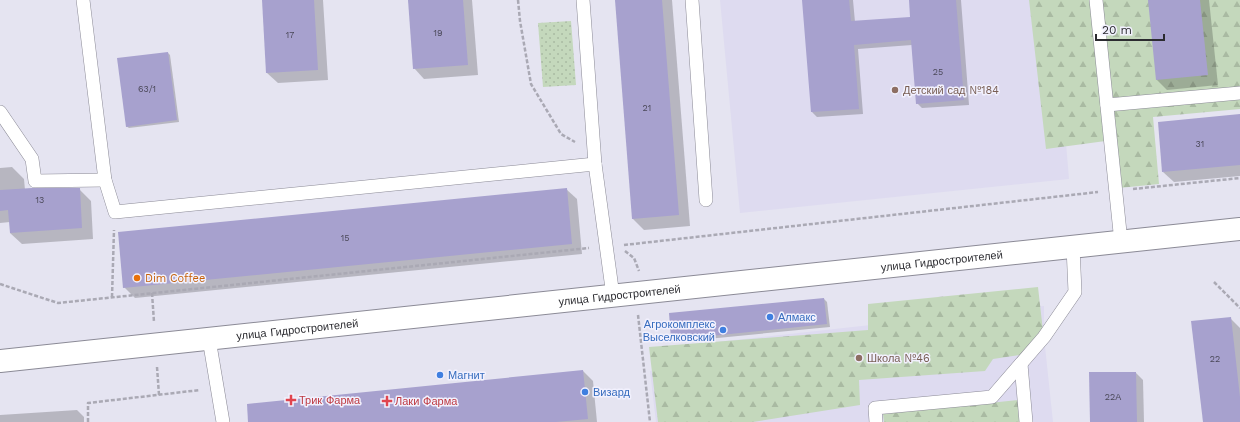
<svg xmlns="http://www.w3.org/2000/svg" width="1240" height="422" font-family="'Work Sans',sans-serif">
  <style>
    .built { fill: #dedbf0 }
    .green { fill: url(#green-dots) }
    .forest { fill: url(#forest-firs) }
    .shadow { fill: #0003 }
    .building { fill: #a7a1ce }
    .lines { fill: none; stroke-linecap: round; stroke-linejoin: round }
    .service-casing { stroke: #8b8a96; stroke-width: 14 }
    .tertiary-casing { stroke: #8b8a96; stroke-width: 24 }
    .path { stroke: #aaa9b4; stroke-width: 2.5; stroke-dasharray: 4 2; stroke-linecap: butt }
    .service { stroke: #fff; stroke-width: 13 }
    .tertiary { stroke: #fff; stroke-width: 22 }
    .education-dot { fill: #8d6e63; stroke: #f2f1fe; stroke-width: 1.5 }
    .food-dot { fill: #e8710a; stroke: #f2f1fe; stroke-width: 1.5 }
    .shop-dot { fill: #3f7fe0; stroke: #f2f1fe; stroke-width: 1.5 }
    .health-dot { fill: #e0444e; stroke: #f2f1fe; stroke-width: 1.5 }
    .labels { text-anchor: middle; stroke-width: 3; stroke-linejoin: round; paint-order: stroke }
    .number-label { font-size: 9px; fill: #4a4858 }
    .education-label { font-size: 11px; fill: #785e54; stroke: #f2f1fe; text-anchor: start }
    .street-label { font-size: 11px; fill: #2b2b30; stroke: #f2f1fe }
    .food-label { font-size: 11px; fill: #c56008; stroke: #f2f1fe; text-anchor: start }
    .shop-label { font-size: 11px; fill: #366cbe; stroke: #f2f1fe; text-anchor: start }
    .health-label { font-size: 11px; fill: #be3a42; stroke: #f2f1fe; text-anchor: start }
  </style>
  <defs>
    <pattern id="green-dots" width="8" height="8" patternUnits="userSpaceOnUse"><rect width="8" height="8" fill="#c4d8bc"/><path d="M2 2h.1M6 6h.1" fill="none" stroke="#a9baa2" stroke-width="1.8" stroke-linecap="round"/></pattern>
    <pattern id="forest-firs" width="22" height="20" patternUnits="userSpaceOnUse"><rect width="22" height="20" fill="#c4d8bc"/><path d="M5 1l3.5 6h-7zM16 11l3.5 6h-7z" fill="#a9baa2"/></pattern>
  </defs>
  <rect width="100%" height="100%" fill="#e5e4f1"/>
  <g class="built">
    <path d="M720,0H1054L1069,179L740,213Z"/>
    <path d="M1044,306V337L1053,422H656L650,371L672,369L670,347Z"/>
  </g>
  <path class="green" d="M571,21L576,85L543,87L538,23Z"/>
  <g class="forest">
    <path d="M1029,0H1240V109L1153,117L1159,184L1119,188L1113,140L1046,149Z"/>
    <path d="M1038,287L1043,331L1027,354L993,359L985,371L859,380L860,405L753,422H658L649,347L868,330V304Z"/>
    <path d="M1018,400L1019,422H884L883,414Z"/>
  </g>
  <g class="shadow">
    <path d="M263,0H323L328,80L278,83L267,73Z"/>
    <path d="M409,0H472L478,75L424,79L414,68Z"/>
    <path d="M616,0H672L690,226L644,230L633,219Z"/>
    <path d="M803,0H853L855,22L912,18L910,0H961L969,105L922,108L917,103L912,45L858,49L863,114L817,117L812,112Z"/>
    <path d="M1149,0H1209L1218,85L1167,90L1157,80Z"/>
    <path d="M168,53L170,55L179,122L129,128L126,126Z"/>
    <path d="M1240,115V176L1174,182L1163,172Z"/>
    <path d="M12,167L24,179L25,190L79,189L91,201L93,239L22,244L10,233V222L0,223V168Z"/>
    <path d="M566,189L577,199L582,254L135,298L124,287Z"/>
    <path d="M824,299L827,302L830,327L676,342L672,339Z"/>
    <path d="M1230,318L1240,328V422H1204Z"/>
    <path d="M583,371L593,381L597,422H249Z"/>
    <path d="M1136,373L1143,380L1144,422H1091Z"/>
    <path d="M77,410L84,417V422H0V415Z"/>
  </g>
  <g class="building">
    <path d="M262,0H314L318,70L266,73Z"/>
    <path d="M408,0H463L468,65L413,69Z"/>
    <path d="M615,0H662L679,215L632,219Z"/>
    <path d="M802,0H849L851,21L910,17L909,0H956L964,100L916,104L911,40L854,45L859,109L811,112Z"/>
    <path d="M1148,0H1200L1208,75L1156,80Z"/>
    <path d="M168,52L177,120L126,127L117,58Z"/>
    <path d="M1240,114V165L1162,172L1158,122Z"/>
    <path d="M32,188H80L82,228L10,233L8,210L0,211V190Z"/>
    <path d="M567,188L572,244L123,288L118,232Z"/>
    <path d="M824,298L827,324L671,340L669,313Z"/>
    <path d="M1231,317L1240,397V422H1203L1191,321Z"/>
    <path d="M583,370L588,419L556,422H248L247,404Z"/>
    <path d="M1089,372H1136L1137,422H1090Z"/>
  </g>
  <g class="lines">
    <g class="service-casing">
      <g id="service">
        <path d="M83,0L105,180L115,212L595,164"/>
        <path d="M583,0L595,164L613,296"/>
        <path d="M692,0L706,200"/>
        <path d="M1096,0L1121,242"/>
        <path d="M1107,105L1240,93"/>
        <path d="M0,112L32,159L35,181L105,180"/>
        <path d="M209,339L223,422"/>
        <path d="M1021,364L1026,422"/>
        <path d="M876,422L875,408L992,397L1044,337L1075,292L1073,247"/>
      </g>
    </g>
    <g class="tertiary-casing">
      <g id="tertiary">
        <path id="s1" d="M0,361L1240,229"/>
      </g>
    </g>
    <g class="path">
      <path d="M518,0L520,21L531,84L561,134L575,142"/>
      <path d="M1133,189L1240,178"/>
      <path d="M624,245L1098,192"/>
      <path d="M625,251L634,258L639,271"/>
      <path d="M1214,282L1240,308"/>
      <path d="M0,284L58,303L589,248"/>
      <path d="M152,293L154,322"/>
      <path d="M112,297L114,230"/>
      <path d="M638,315L650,422"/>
      <path d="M157,367L159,395"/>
      <path d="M88,422V403L200,390"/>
    </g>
    <use href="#service" class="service"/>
    <use href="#tertiary" class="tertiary"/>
  </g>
  <g class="education-dot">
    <circle cx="895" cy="90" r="4"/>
    <circle cx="859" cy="358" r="4"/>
  </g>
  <circle class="food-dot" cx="137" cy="278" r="4"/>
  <g class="shop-dot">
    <circle cx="770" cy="317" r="4"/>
    <circle cx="723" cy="330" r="4"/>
    <circle cx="440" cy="375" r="4"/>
    <circle cx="585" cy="392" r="4"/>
  </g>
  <g class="health-dot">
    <path d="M289 394h4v4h4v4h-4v4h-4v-4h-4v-4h4z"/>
    <path d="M385 395h4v4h4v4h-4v4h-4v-4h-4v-4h4z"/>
  </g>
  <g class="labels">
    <g class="number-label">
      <text x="438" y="36">19</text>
      <text x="290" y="38">17</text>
      <text x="938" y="75">25</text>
      <text x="147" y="92">63/1</text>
      <text x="647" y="111">21</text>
      <text x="1200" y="147">31</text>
      <text x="40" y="203">13</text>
      <text x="345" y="241">15</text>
      <text x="1215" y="362">22</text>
      <text x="1113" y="400">22А</text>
    </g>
    <g class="education-label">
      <text x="903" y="94">Детский сад №184</text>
      <text x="867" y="362">Школа №46</text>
    </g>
    <g class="street-label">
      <text dy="4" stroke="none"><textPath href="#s1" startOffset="947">улица Гидростроителей</textPath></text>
      <text dy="4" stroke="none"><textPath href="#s1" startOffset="623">улица Гидростроителей</textPath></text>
      <text dy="4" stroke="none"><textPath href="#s1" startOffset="299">улица Гидростроителей</textPath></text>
    </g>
    <g class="food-label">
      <text x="145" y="282">Dim Coffee</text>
    </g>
    <g class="shop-label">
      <text x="778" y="321">Алмакс</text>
      <text x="715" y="328" text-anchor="end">Агрокомплекс<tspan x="715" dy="13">Выселковский</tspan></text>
      <text x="448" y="379">Магнит</text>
      <text x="593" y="396">Визард</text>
    </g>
    <g class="health-label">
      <text x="299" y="404">Трик Фарма</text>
      <text x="395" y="405">Лаки Фарма</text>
    </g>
  </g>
  <path d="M1096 34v6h68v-6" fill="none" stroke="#2b2b30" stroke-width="2"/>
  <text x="1102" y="34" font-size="12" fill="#2b2b30" stroke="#f2f1fe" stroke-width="3" paint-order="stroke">20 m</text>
</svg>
